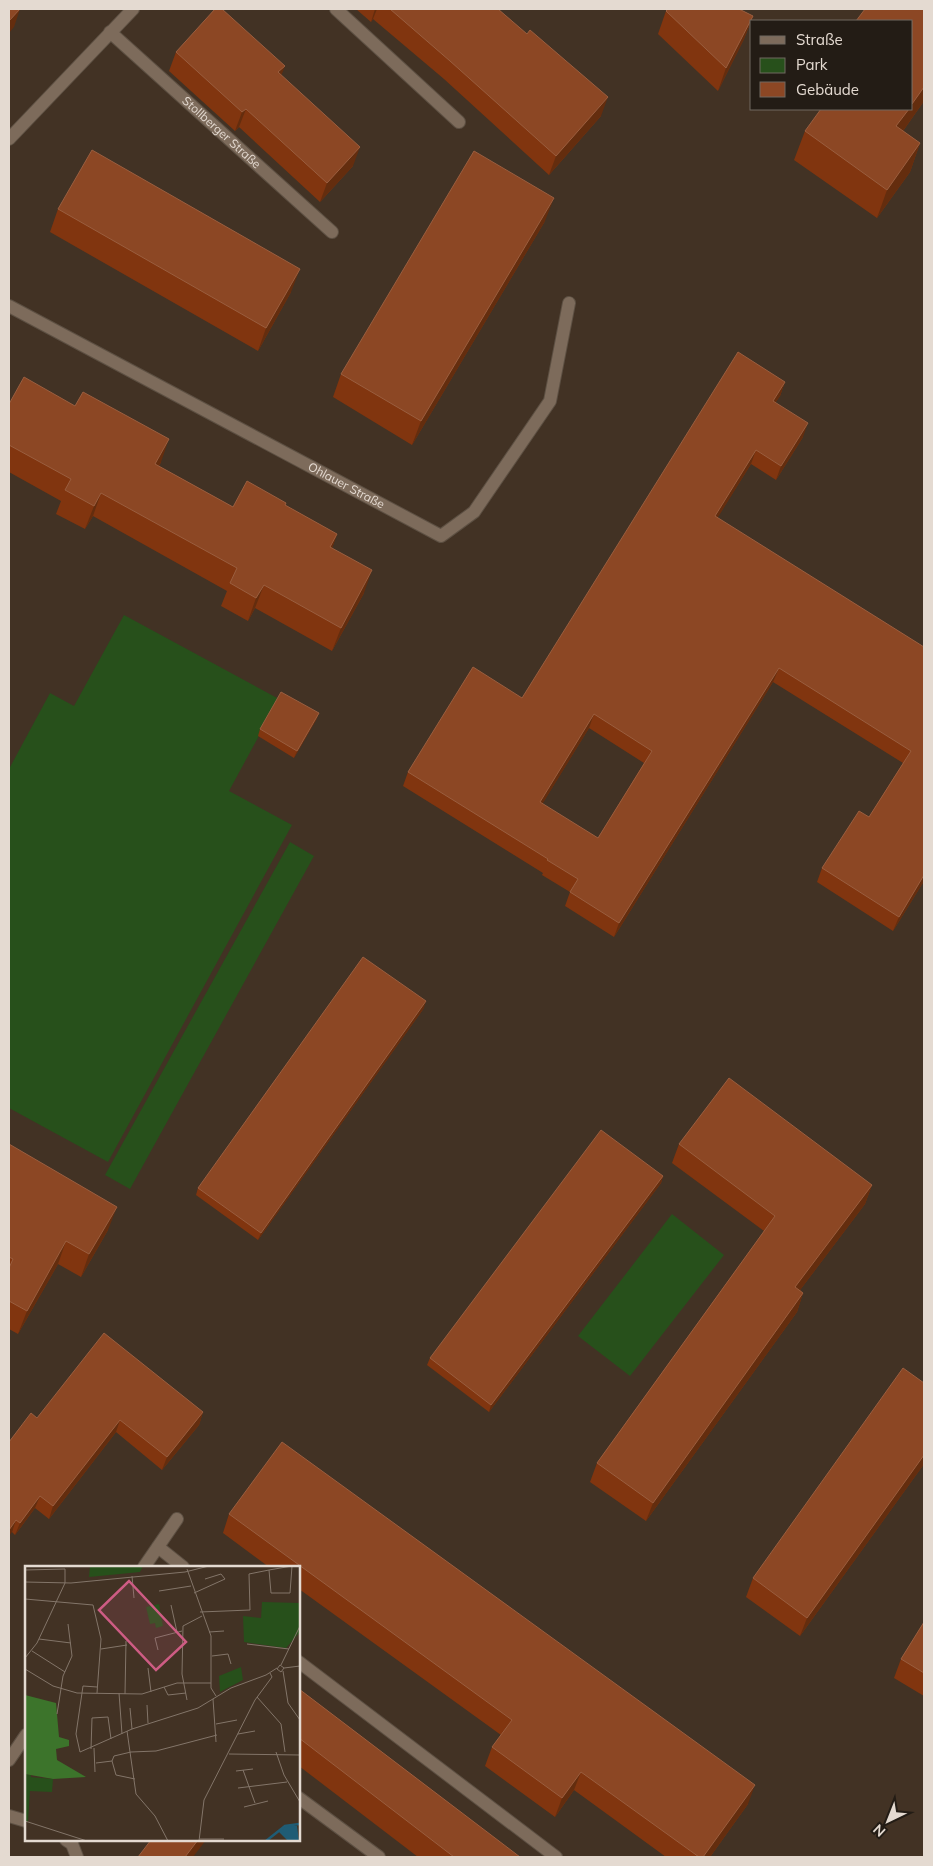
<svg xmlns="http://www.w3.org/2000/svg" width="933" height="1866" font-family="Mulish,sans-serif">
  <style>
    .park { fill: #27501b }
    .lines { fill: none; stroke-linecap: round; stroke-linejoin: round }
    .lane-casing { stroke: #5d5043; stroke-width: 14 }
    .street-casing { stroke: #5d5043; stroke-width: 14 }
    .lane { stroke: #7d6b5b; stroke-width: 12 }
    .street { stroke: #7d6b5b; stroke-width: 12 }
    .wall { fill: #81350f; fill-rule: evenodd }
    .shaded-wall { fill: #642d0e }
    .building { fill: #8c4724; stroke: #9a5e3f; fill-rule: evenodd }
    .labels { text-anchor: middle; stroke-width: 5; stroke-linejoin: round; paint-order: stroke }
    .street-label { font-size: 12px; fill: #e4dad1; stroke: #231c15 }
    .inset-river { fill: none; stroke: #1f5c75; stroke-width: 2.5 }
    .inset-road { fill: none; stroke: #837569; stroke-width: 1 }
    .view { fill: #ce5c84; fill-opacity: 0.15; stroke: #ce5c84; stroke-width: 2.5 }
    .inset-edge { fill: none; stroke: #e4dad1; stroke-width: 2.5 }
  </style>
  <rect width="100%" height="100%" fill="#423224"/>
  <g class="park">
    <path d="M124,615L279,699L229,791L292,825L108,1162L9,1108V769L50,693L74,706Z"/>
    <path d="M290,842L314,856L130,1189L105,1175Z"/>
    <path d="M672,1214L724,1255L630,1376L578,1336Z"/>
  </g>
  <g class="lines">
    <g class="lane-casing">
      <g id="lane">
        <path d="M336,9L459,122"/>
        <path id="s1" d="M110,32L332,232"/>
        <path d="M158,1547L183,1567"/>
        <path d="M299,1662L556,1857"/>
        <path d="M299,1798L379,1857"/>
        <path d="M9,1816L26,1821"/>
        <path d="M66,1840L72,1844L77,1857"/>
      </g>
    </g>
    <g class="street-casing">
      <g id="street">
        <path d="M9,139L133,9"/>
        <path id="s2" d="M9,306L441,536L474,512L550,401L569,303"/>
        <path d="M144,1567L177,1519"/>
        <path d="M9,1760L26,1735"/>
      </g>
    </g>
    <use href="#lane" class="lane"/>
    <use href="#street" class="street"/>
  </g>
  <g class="wall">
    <path d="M356,9H498L601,116L549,175L444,79L373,19L371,22Z"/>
    <path d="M924,9V101L903,131L920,143L910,172L877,218L794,160L805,131Z"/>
    <path d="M666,11L753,16L744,39L718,91L658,34Z"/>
    <path d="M176,52L281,75L353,166L320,202L239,127L235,131L169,71Z"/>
    <path d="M58,209L291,292L258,351L50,232Z"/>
    <path d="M545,221L412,445L333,397L341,374Z"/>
    <path d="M785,382L780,396L775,403L803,437L776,480L751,464L717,518L924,647V881L893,931L817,882L822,868L869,817L903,763L773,682L614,937L565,906L570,892L542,875L543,873L403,786L408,772L522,698ZM589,728L644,763L598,838L542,804Z"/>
    <path d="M9,404L161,462L159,466L233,507L286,503L285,505L337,534L332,548L364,593L332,651L255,608L248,621L221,606L227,591L93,516L85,529L56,514L61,501L9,472Z"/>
    <path d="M319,713L316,720L294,758L258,736L260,729Z"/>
    <path d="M424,1008L258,1240L196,1195L198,1188Z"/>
    <path d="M9,1144L108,1230L81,1277L58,1264L18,1334L9,1329Z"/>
    <path d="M679,1144L872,1185L865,1204L800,1290L803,1293L797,1312L646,1521L590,1482L597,1463L764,1231L672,1163Z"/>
    <path d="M663,1176L661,1183L489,1412L427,1365L430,1358Z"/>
    <path d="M924,1383V1464L800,1636L746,1597L753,1578Z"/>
    <path d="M203,1412L199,1425L162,1470L116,1432L49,1519L35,1508L15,1535L12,1532L37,1418Z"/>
    <path d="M229,1514L748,1804L710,1857H666L574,1790L555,1817L485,1766L492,1747L501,1735L299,1589V1567H269L223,1533Z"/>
    <path d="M924,1622V1696L894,1678L901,1659Z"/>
    <path d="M299,1689L520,1857H418L299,1766Z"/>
  </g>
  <g class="shaded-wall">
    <path d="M20,9L14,27L9,33V21Z"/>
    <path d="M375,9H377L373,19L371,22Z"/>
    <path d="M753,16L744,39L718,91L726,68Z"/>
    <path d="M285,66L278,84V72Z"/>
    <path d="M924,87V101L886,155L896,126L909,109H912V104Z"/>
    <path d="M608,97L601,116L549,175L556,156Z"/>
    <path d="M246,109L239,127L235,131L242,112Z"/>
    <path d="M920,143L910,172L877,218L887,190Z"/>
    <path d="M360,147L353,166L320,202L327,183Z"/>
    <path d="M554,198L545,221L412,445L421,421Z"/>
    <path d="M300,269L291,292L258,351L266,328Z"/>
    <path d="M785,382L780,396L767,415L773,401Z"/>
    <path d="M808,423L803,437L776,480L781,466Z"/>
    <path d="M169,439L161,462L147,487L155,464Z"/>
    <path d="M756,450L751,464L710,530L715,516Z"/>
    <path d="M101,493L93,516L85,529L94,506Z"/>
    <path d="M337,534L329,557L330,547Z"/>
    <path d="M372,570L364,593L332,651L341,628Z"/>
    <path d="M264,585L255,608L248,621L256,598Z"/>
    <path d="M779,668L773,682L614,937L619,923Z"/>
    <path d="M319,713L316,720L294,758L297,751Z"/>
    <path d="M594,714L589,728L535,816L540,802Z"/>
    <path d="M924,875V881L893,931L899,917Z"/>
    <path d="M426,1001L424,1008L258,1240L261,1233Z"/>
    <path d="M663,1176L661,1183L489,1412L491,1405Z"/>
    <path d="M872,1185L865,1204L788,1306L795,1287Z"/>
    <path d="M117,1207L108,1230L81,1277L89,1254Z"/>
    <path d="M66,1241L58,1264L18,1334L27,1311Z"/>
    <path d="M803,1293L797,1312L646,1521L653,1503Z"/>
    <path d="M203,1412L199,1425L162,1470L167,1457Z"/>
    <path d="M120,1420L116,1432L49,1519L53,1506Z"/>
    <path d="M924,1455V1464L800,1636L807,1618Z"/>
    <path d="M40,1496L35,1508L15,1535L20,1523Z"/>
    <path d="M16,1520L12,1532L9,1536V1530Z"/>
    <path d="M581,1772L574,1790L555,1817L562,1798Z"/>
    <path d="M755,1785L748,1804L710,1857H703Z"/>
    <path d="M198,1840H206L193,1857H185Z"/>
  </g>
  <g class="building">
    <path d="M9,9H20L9,21Z"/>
    <path d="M215,9H222L285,66L278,72L360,147L327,183L246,109L242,112L176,52Z"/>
    <path d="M390,9H498L527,34L530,30L608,97L556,156L450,61Z"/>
    <path d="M668,9H739L753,16L726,68L666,11Z"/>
    <path d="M865,9H924V87L912,104V21H856Z"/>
    <path d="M821,109H909L896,126L920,143L887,190L805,131Z"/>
    <path d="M92,150L300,269L266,328L58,209Z"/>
    <path d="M474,151L554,198L421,421L341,374Z"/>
    <path d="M738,352L785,382L773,401L808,423L781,466L756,450L715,516L924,647V875L899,917L822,868L859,811L869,817L911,751L779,668L619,923L570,892L578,879L547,860L548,859L408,772L473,667L522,698ZM594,714L652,751L598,838L540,802Z"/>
    <path d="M24,377L75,406L83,392L169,439L155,464L233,507L247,481L286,503L285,505L337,534L330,547L372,570L341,628L264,585L256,598L230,583L237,568L101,493L94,506L65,490L71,479L9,445V404Z"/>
    <path d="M281,692L319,713L297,751L260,729Z"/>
    <path d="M363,957L426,1001L261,1233L198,1188Z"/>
    <path d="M729,1078L872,1185L795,1287L803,1293L653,1503L597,1463L775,1216L679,1144Z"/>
    <path d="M601,1130L663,1176L491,1405L430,1358Z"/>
    <path d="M9,1144L117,1207L89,1254L66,1241L27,1311L9,1301V1268L13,1259L9,1257Z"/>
    <path d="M104,1333L203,1412L167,1457L120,1420L53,1506L40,1496L20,1523L16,1520L9,1530V1442L31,1413L37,1418Z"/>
    <path d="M903,1368L924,1383V1455L807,1618L753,1578Z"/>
    <path d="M282,1442L755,1785L703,1857H699L581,1772L562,1798L492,1747L512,1720L229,1514Z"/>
    <path d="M924,1622V1673L901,1659Z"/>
    <path d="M299,1689L520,1857H454L299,1738Z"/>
    <path d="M151,1840H198L185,1857H138Z"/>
  </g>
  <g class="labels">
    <g class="street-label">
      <text dy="4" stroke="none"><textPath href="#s1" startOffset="150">Stollberger Straße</textPath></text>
      <text dy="4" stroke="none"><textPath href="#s2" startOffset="382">Ohlauer Straße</textPath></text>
    </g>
  </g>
  <g transform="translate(25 1566)">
    <rect width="275" height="275" fill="#423224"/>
    <path d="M0,208L6,209L3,256L0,254Z" fill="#27501b"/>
    <path d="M0,129L31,137L34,171L44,174V180L31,183L32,194L61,211L28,213L0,208Z" fill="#3c742b"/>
    <path d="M237,36L275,37V66L261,82L219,76L218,50L236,52ZM134,38L138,60L131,62L130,57L125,58L121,41ZM216,101L218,114L195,126L194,110Z" fill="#27501b"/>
    <path d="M65,0H118L115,6L64,11ZM5,211L28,213L27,226L4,225Z" fill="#27501b"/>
    <path d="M261,260H272L274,275H263L253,265Z" fill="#1f5c75"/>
    <path class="inset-river" d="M241,275L260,260L274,258"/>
    <path class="inset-road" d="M162,3L186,70V122L191,130M0,4L40,3V17L12,77L0,92M107,10L109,32M0,16L46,17L160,6L184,0M134,25L166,20M169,27L200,13L196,8L180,13M0,33L68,39L76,73L72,127M146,39L152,66M175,46L225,44L224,8L244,4L267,0L265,27H246L244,4M184,66L199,65M14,73L46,77M222,78L264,83M76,83L102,79M133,84L130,72L157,65M7,85L40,106M187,90L203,88L206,98M256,99L275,60M123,102L126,126M259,102L256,106L252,103L255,99L259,102L275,100M0,103L28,120L52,127L117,128L152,117H186M258,105L263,137L275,154M72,121L58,120L51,168L55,186L107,163L173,142L206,122L241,109L252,102M139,121L143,129L161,127M94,127L97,168M100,128L101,75M232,131L256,158L260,186M188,133L191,176M162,134L157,108L158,60L177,50M122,139L123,157M105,142L107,163M32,148L38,110L47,90L43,58M191,158L212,154M102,165L111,228L130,250L143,275M213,168L230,165M69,182L70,206M66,183L67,152L83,151L86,173M251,186L259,209L275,236M204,188L275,189M87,195L91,209L110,213M71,197L87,195L89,190L106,186L131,185L192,169M218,204L230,237M211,205L228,203M213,222L262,216M219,241L243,235M0,255L62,275M175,273H199M174,275L179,234L230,134L247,111L245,107"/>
    <path class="view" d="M104,15L161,76L131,104L74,44Z"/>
    <rect width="275" height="275" class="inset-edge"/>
  </g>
  <rect width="933" height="1866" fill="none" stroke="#e4dad1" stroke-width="20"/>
  <rect x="750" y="20" width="162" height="90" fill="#231c15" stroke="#706860"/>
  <rect x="760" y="36" width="25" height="8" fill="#7d6b5b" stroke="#706860"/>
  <text x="796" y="45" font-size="15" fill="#e4dad1">Straße</text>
  <rect x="760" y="58" width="25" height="15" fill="#27501b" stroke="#706860"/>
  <text x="796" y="70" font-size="15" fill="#e4dad1">Park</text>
  <rect x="760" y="82" width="25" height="15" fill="#8c4724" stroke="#706860"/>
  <text x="796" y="95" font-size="15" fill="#e4dad1">Gebäude</text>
  <g transform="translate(888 1821) rotate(223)" stroke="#231c15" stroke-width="4" paint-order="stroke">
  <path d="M0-4L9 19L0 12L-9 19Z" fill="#e4dad1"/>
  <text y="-8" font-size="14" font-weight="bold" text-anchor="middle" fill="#e4dad1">N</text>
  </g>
</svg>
